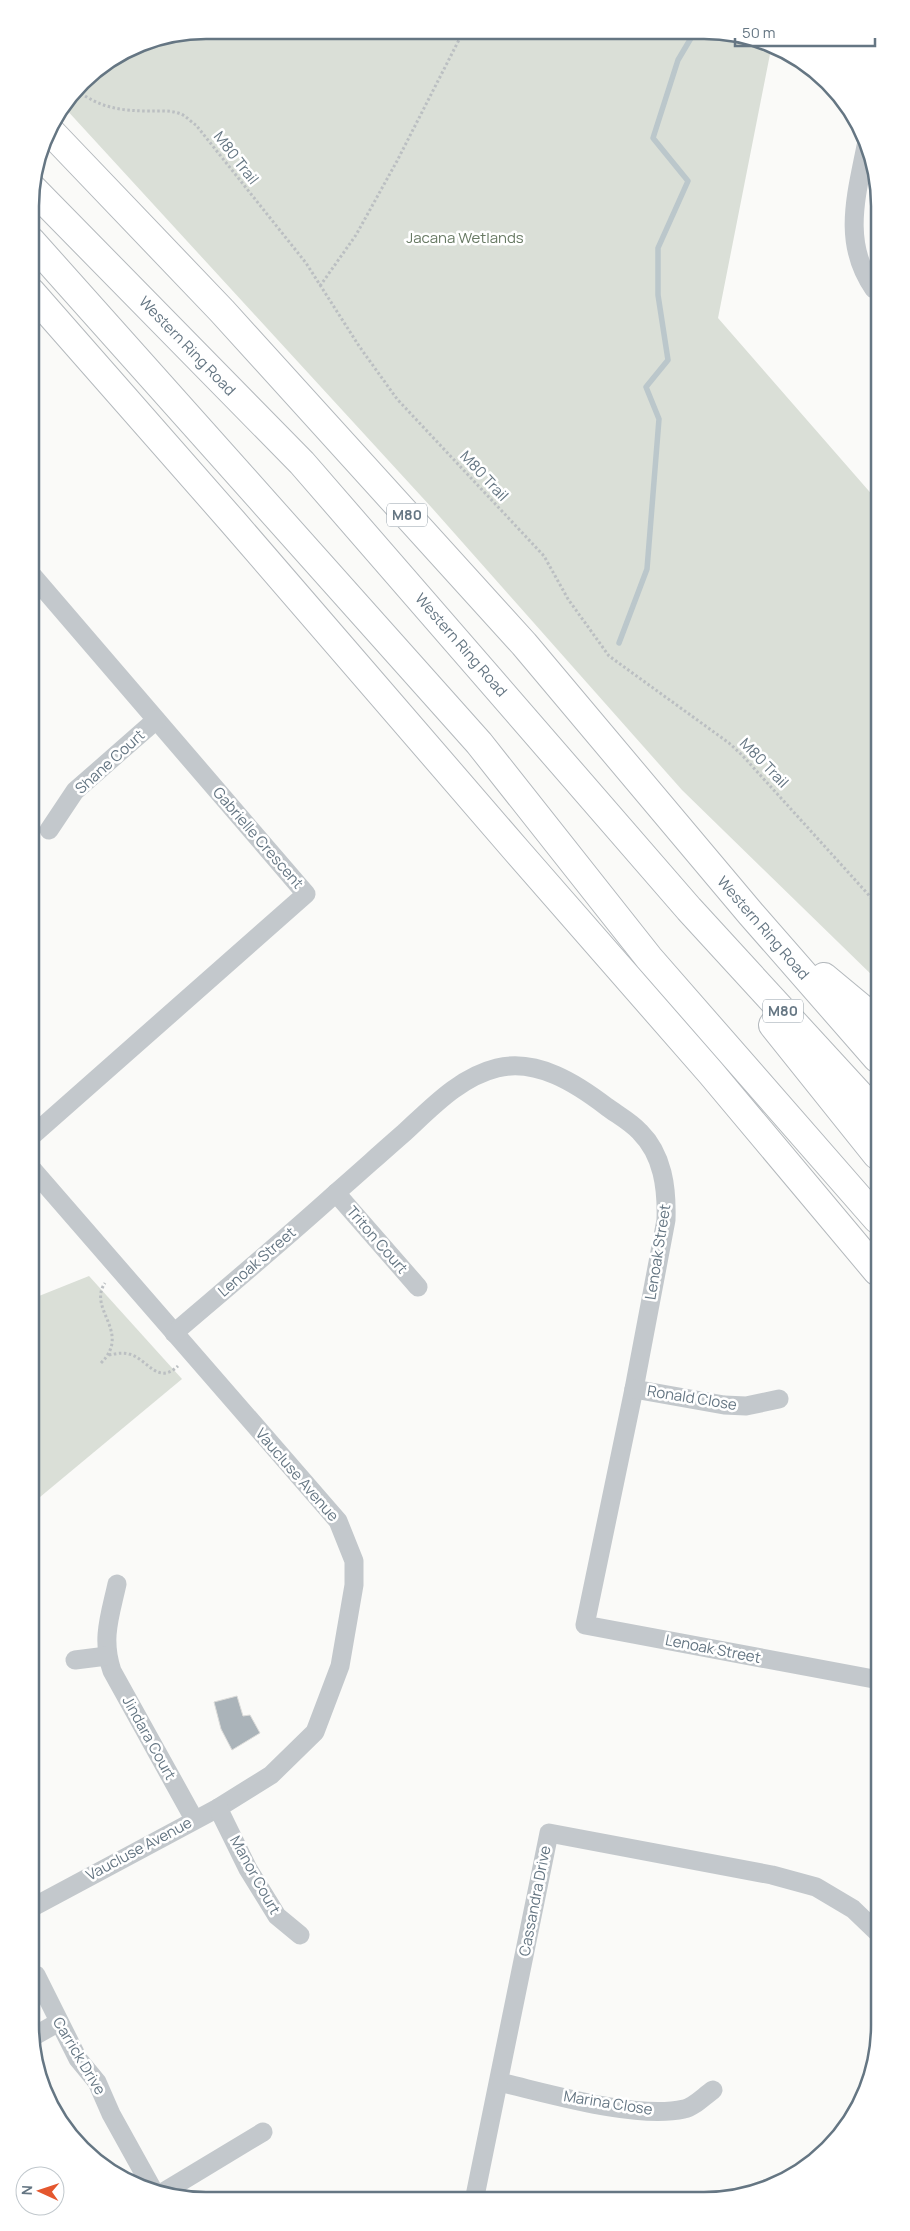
<svg xmlns="http://www.w3.org/2000/svg" width="910" height="2231" font-family="Manrope,sans-serif">
  <style>
    .green { fill: #dadfd7 }
    .lines { fill: none; stroke-linecap: round; stroke-linejoin: round }
    .stream { stroke: #bbc7cb; stroke-width: 5.5 }
    .building { fill: #aab3b9; stroke: #dcdcda }
    .highway-casing { stroke: #b4b9bd; stroke-width: 30 }
    .path { stroke: #bbbfc2; stroke-width: 3; stroke-dasharray: 2.5 2.5; stroke-linecap: butt }
    .minor { stroke: #c3c8cc; stroke-width: 19 }
    .highway { stroke: #fff; stroke-width: 28 }
    .labels { text-anchor: middle; stroke-width: 5; stroke-linejoin: round; paint-order: stroke }
    .shield { fill: #fff; stroke: #939fa8; stroke-width: 1 }
    .shield-label { font-size: 14px; font-weight: bold; fill: #657683 }
    .street-label { font-size: 15px; fill: #657683; stroke: #fff }
    .park-label { font-size: 15px; fill: #687a64; stroke: #fff }
    .rim { fill: none; stroke: #657683; stroke-width: 2.5 }
  </style>
  <rect width="100%" height="100%" fill="#fafaf8"/>
  <g class="green">
    <path d="M205,30L739,33L772,44L718,318L875,498L877,980L682,790L432,508L64,107L89,74L138,43Z"/>
    <path d="M89,1276L182,1379L34,1502V1298Z"/>
  </g>
  <g class="lines">
    <path class="stream" d="M619,643L647,569L659,419L646,387L668,360L658,295V248L688,181L653,138L678,60L694,33"/>
  </g>
  <path class="building" d="M237,1696L243,1716L250,1715L260,1733L232,1750L221,1729L214,1702Z"/>
  <g class="lines">
    <g class="highway-casing">
      <g id="highway">
        <path d="M48,129L222,311L524,644L751,914L877,1058"/>
        <path d="M32,188L302,463L689,909L877,1114"/>
        <path d="M31,241L479,743L649,958L877,1219"/>
        <path d="M31,292L233,522L517,851L711,1073L877,1271"/>
        <path d="M824,977L877,1021"/>
        <path d="M773,1025L877,1155"/>
      </g>
    </g>
    <g class="path">
      <path d="M77,90C99,108 122,111 150,111C160,111 171,110 181,114C186,116 191,122 196,125L306,263L359,346L397,399L544,556L568,599L609,656L729,743L742,755L876,903"/>
      <path d="M320,286L356,235L397,161L463,32"/>
      <path d="M109,1355C115,1354 122,1352 129,1354C147,1358 157,1386 178,1366"/>
      <path d="M101,1363C132,1332 87,1309 105,1283"/>
    </g>
    <g class="minor">
      <path d="M866,146C856,197 842,243 874,289"/>
      <path d="M32,575L306,894L33,1135"/>
      <path d="M49,830L75,791L156,720"/>
      <path d="M33,1170L338,1521L354,1561V1585L340,1666L315,1732L271,1775L218,1808L35,1906"/>
      <path d="M336,1193L418,1287"/>
      <path d="M174,1333C229,1286 284,1240 337,1192C360,1172 382,1152 405,1132C432,1107 460,1077 497,1068C537,1058 577,1084 607,1107C618,1115 631,1122 640,1132C663,1155 667,1188 666,1220L634,1389L585,1625L879,1680"/>
      <path d="M634,1389L724,1405L746,1406L779,1399"/>
      <path d="M117,1584C110,1616 101,1639 112,1671L194,1819"/>
      <path d="M75,1660L107,1656"/>
      <path d="M218,1808L248,1869L277,1916L300,1935"/>
      <path d="M36,1975L78,2059L97,2082L111,2114L152,2188"/>
      <path d="M36,2035L59,2022"/>
      <path d="M499,2082C547,2093 637,2120 684,2109C694,2107 704,2096 713,2090"/>
      <path d="M162,2193L263,2132"/>
      <path d="M475,2196L549,1833L772,1875L816,1887L853,1909L879,1934"/>
    </g>
    <use href="#highway" class="highway"/>
  </g>
  <g class="labels">
    <g class="shield">
      <rect x="387" y="503.5" width="40" height="23" rx="4"/>
      <rect x="763" y="999.5" width="40" height="23" rx="4"/>
    </g>
    <g class="shield-label">
      <text x="407" y="520">M80</text>
      <text x="783" y="1016">M80</text>
    </g>
    <g class="street-label">
      <text transform="translate(236 158) rotate(52)" y="5">M80 Trail</text>
      <text transform="translate(187 346) rotate(46)" y="5">Western Ring Road</text>
      <text transform="translate(484 476) rotate(47)" y="5">M80 Trail</text>
      <text transform="translate(461 645) rotate(49)" y="5">Western Ring Road</text>
      <text transform="translate(110 762) rotate(-42)" y="5">Shane Court</text>
      <text transform="translate(764 763) rotate(46)" y="5">M80 Trail</text>
      <text transform="translate(258 838) rotate(49)" y="5">Gabrielle Crescent</text>
      <text transform="translate(763 928) rotate(49)" y="5">Western Ring Road</text>
      <text transform="translate(377 1240) rotate(49)" y="5">Triton Court</text>
      <text transform="translate(658 1252) rotate(-81)" y="5">Lenoak Street</text>
      <text transform="translate(257 1262) rotate(-41)" y="5">Lenoak Street</text>
      <text transform="translate(692 1398) rotate(9)" y="5">Ronald Close</text>
      <text transform="translate(297 1475) rotate(49)" y="5">Vaucluse Avenue</text>
      <text transform="translate(713 1649) rotate(11)" y="5">Lenoak Street</text>
      <text transform="translate(149 1738) rotate(61)" y="5">Jindara Court</text>
      <text transform="translate(139 1849) rotate(-28)" y="5">Vaucluse Avenue</text>
      <text transform="translate(255 1875) rotate(61)" y="5">Manor Court</text>
      <text transform="translate(535 1901) rotate(-79)" y="5">Cassandra Drive</text>
      <text transform="translate(79 2056) rotate(59)" y="5">Carrick Drive</text>
      <text transform="translate(608 2103) rotate(9)" y="5">Marina Close</text>
    </g>
    <g class="park-label">
      <text x="465" y="243">Jacana Wetlands</text>
    </g>
  </g>
  <path d="M0 0H910V2231H0ZM206 39H704A167 167 0 0 1 871 206V2025A167 167 0 0 1 704 2192H206A167 167 0 0 1 39 2025V206A167 167 0 0 1 206 39Z" fill="#fff" fill-rule="evenodd"/>
  <path class="rim" d="M206 39H704A167 167 0 0 1 871 206V2025A167 167 0 0 1 704 2192H206A167 167 0 0 1 39 2025V206A167 167 0 0 1 206 39Z"/>
  <g transform="translate(40 2191) rotate(273)"><circle r="24" fill="#ffffff" stroke="#c1c8cd"/>
  <path d="M0-4L9 19L0 12L-9 19Z" fill="#e4572e"/>
  <text y="-8" font-size="14" font-weight="bold" text-anchor="middle" fill="#657683">N</text>
  </g>
  <path d="M735 38v8h140v-8" fill="none" stroke="#657683" stroke-width="2.5"/>
  <text x="742" y="38" font-size="15" fill="#657683" stroke="#ffffff" stroke-width="4" paint-order="stroke">50 m</text>
</svg>
